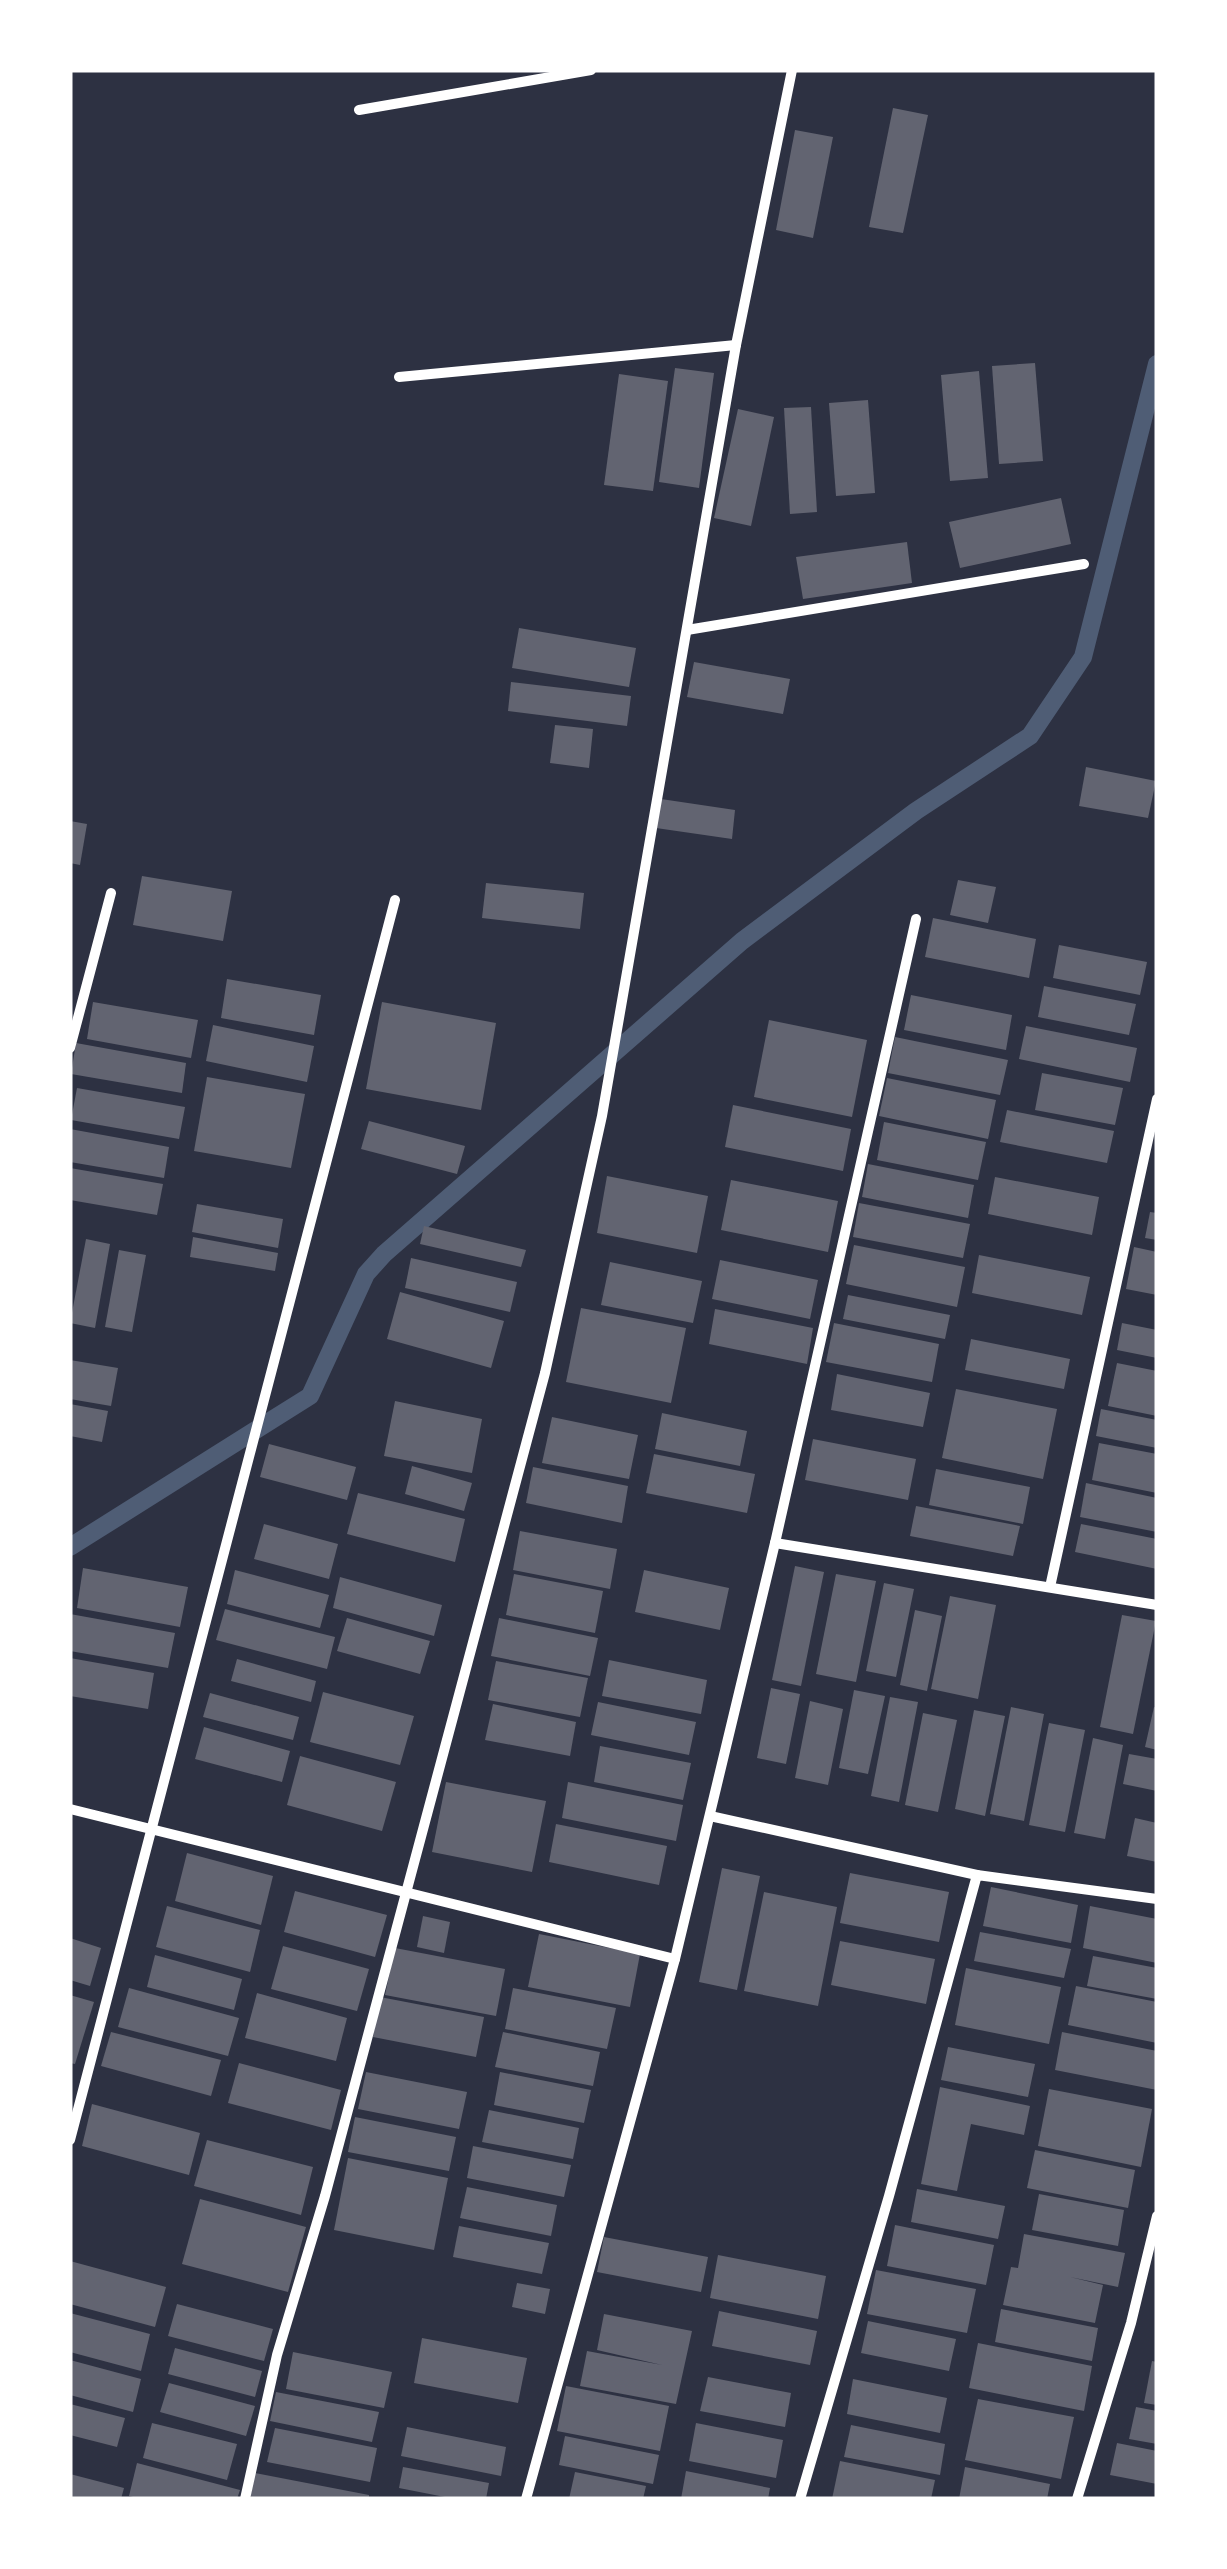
<svg xmlns="http://www.w3.org/2000/svg" width="1227" height="2569" font-family="Inter,sans-serif">
  <style>
    .lines { fill: none; stroke-linecap: round; stroke-linejoin: round }
    .stream { stroke: #4f5d75; stroke-width: 18 }
    .building { fill: #626471 }
    .minor { stroke: #fff; stroke-width: 10 }
  </style>
  <rect width="100%" height="100%" fill="#2d3142"/>
  <g class="lines">
    <path class="stream" d="M70,1547L310,1396L366,1274L384,1254L742,941L916,811L1030,736L1083,657L1157,364"/>
  </g>
  <g class="building">
    <path d="M893,108L928,115L903,233L869,227Z"/>
    <path d="M795,130L833,137L813,238L776,230Z"/>
    <path d="M1035,363L1043,461L999,464L992,366Z"/>
    <path d="M675,368L714,373L699,488L659,482Z"/>
    <path d="M979,371L988,478L950,481L941,375Z"/>
    <path d="M619,374L668,381L653,491L604,485Z"/>
    <path d="M868,400L875,493L836,496L829,403Z"/>
    <path d="M811,407L817,512L790,514L784,408Z"/>
    <path d="M738,409L774,417L751,526L714,518Z"/>
    <path d="M1061,498L1071,544L960,568L949,522Z"/>
    <path d="M907,542L912,583L803,599L796,557Z"/>
    <path d="M519,628L636,648L629,687L512,668Z"/>
    <path d="M694,662L790,679L783,714L687,697Z"/>
    <path d="M511,682L631,696L627,726L508,711Z"/>
    <path d="M555,725L593,729L589,768L550,763Z"/>
    <path d="M1086,767L1156,781L1148,818L1079,806Z"/>
    <path d="M661,799L735,810L732,839L656,828Z"/>
    <path d="M70,821L87,824L80,865L70,863Z"/>
    <path d="M142,876L232,891L223,941L133,925Z"/>
    <path d="M958,880L996,887L988,923L950,915Z"/>
    <path d="M486,883L584,893L580,929L482,918Z"/>
    <path d="M933,918L1036,939L1029,978L925,957Z"/>
    <path d="M1059,945L1147,962L1140,995L1053,978Z"/>
    <path d="M227,979L321,995L314,1035L221,1018Z"/>
    <path d="M1044,986L1136,1004L1129,1035L1038,1017Z"/>
    <path d="M911,995L1012,1015L1006,1050L904,1030Z"/>
    <path d="M93,1002L198,1020L191,1058L87,1039Z"/>
    <path d="M382,1002L496,1023L481,1110L366,1089Z"/>
    <path d="M769,1020L867,1040L852,1117L754,1097Z"/>
    <path d="M213,1025L314,1046L307,1082L206,1061Z"/>
    <path d="M1026,1026L1137,1048L1130,1082L1019,1059Z"/>
    <path d="M895,1037L1008,1060L1000,1095L888,1073Z"/>
    <path d="M76,1043L186,1063L182,1093L71,1074Z"/>
    <path d="M1042,1073L1123,1088L1115,1125L1035,1110Z"/>
    <path d="M207,1077L305,1094L291,1168L194,1151Z"/>
    <path d="M887,1078L996,1100L988,1139L879,1116Z"/>
    <path d="M77,1088L185,1107L179,1139L71,1120Z"/>
    <path d="M733,1105L851,1129L843,1171L725,1147Z"/>
    <path d="M1007,1110L1114,1131L1107,1163L1000,1142Z"/>
    <path d="M369,1121L465,1146L457,1174L361,1149Z"/>
    <path d="M884,1122L986,1142L978,1180L877,1160Z"/>
    <path d="M70,1129L169,1147L164,1178L70,1162Z"/>
    <path d="M868,1164L974,1185L968,1218L862,1197Z"/>
    <path d="M70,1168L163,1184L157,1215L70,1200Z"/>
    <path d="M607,1176L708,1196L697,1253L597,1233Z"/>
    <path d="M995,1177L1099,1197L1092,1235L988,1214Z"/>
    <path d="M731,1180L838,1201L828,1252L721,1230Z"/>
    <path d="M859,1203L970,1224L963,1258L853,1237Z"/>
    <path d="M197,1204L283,1219L278,1248L192,1232Z"/>
    <path d="M1150,1212L1157,1213V1240L1145,1238Z"/>
    <path d="M424,1226L526,1250L521,1267L420,1244Z"/>
    <path d="M193,1237L278,1253L275,1271L190,1257Z"/>
    <path d="M86,1239L110,1244L95,1328L70,1323Z"/>
    <path d="M854,1245L965,1267L957,1307L846,1284Z"/>
    <path d="M1134,1247L1157,1252V1295L1126,1289Z"/>
    <path d="M119,1250L146,1255L132,1332L105,1327Z"/>
    <path d="M979,1255L1090,1277L1082,1315L972,1293Z"/>
    <path d="M411,1258L517,1282L510,1312L405,1288Z"/>
    <path d="M720,1260L818,1280L810,1319L712,1299Z"/>
    <path d="M610,1262L702,1281L693,1323L601,1305Z"/>
    <path d="M400,1292L504,1321L491,1368L387,1339Z"/>
    <path d="M848,1295L950,1315L945,1339L843,1319Z"/>
    <path d="M581,1308L686,1328L671,1403L566,1382Z"/>
    <path d="M715,1309L813,1328L807,1364L709,1344Z"/>
    <path d="M834,1323L939,1344L932,1382L826,1362Z"/>
    <path d="M1122,1323L1157,1330V1358L1117,1350Z"/>
    <path d="M971,1339L1070,1359L1064,1389L965,1370Z"/>
    <path d="M70,1360L118,1368L111,1406L70,1399Z"/>
    <path d="M1117,1363L1157,1371V1416L1108,1406Z"/>
    <path d="M837,1374L930,1393L923,1427L831,1410Z"/>
    <path d="M956,1389L1057,1409L1043,1479L942,1458Z"/>
    <path d="M395,1401L482,1419L472,1473L384,1456Z"/>
    <path d="M70,1404L108,1411L102,1442L70,1436Z"/>
    <path d="M1101,1409L1157,1420V1448L1096,1436Z"/>
    <path d="M662,1413L747,1431L740,1466L655,1449Z"/>
    <path d="M552,1417L638,1435L629,1479L542,1463Z"/>
    <path d="M813,1439L916,1459L908,1500L805,1480Z"/>
    <path d="M1099,1443L1157,1454V1493L1092,1480Z"/>
    <path d="M269,1444L356,1467L347,1500L260,1477Z"/>
    <path d="M654,1454L755,1474L747,1513L646,1493Z"/>
    <path d="M412,1466L472,1483L464,1511L405,1494Z"/>
    <path d="M533,1467L628,1486L622,1523L526,1503Z"/>
    <path d="M936,1469L1030,1487L1023,1524L929,1505Z"/>
    <path d="M1086,1483L1157,1498V1532L1080,1517Z"/>
    <path d="M358,1493L465,1519L455,1562L347,1534Z"/>
    <path d="M916,1506L1020,1526L1013,1556L910,1536Z"/>
    <path d="M264,1524L338,1544L329,1579L254,1559Z"/>
    <path d="M1081,1524L1157,1539V1569L1075,1552Z"/>
    <path d="M520,1531L617,1549L610,1589L513,1570Z"/>
    <path d="M795,1566L824,1572L801,1686L772,1680Z"/>
    <path d="M83,1568L188,1587L180,1627L77,1608Z"/>
    <path d="M235,1570L329,1595L320,1628L227,1604Z"/>
    <path d="M644,1570L729,1588L720,1630L635,1612Z"/>
    <path d="M514,1574L603,1591L595,1633L506,1615Z"/>
    <path d="M836,1574L876,1581L856,1682L816,1674Z"/>
    <path d="M340,1577L442,1605L434,1636L333,1608Z"/>
    <path d="M884,1583L914,1589L896,1677L866,1671Z"/>
    <path d="M950,1596L996,1605L978,1699L931,1689Z"/>
    <path d="M225,1609L335,1637L327,1669L216,1640Z"/>
    <path d="M915,1610L942,1616L927,1691L900,1685Z"/>
    <path d="M70,1614L175,1633L168,1668L70,1651Z"/>
    <path d="M1122,1615L1156,1621L1133,1734L1100,1727Z"/>
    <path d="M347,1618L430,1641L420,1674L337,1651Z"/>
    <path d="M499,1618L598,1638L590,1676L491,1656Z"/>
    <path d="M70,1658L154,1673L148,1709L70,1696Z"/>
    <path d="M237,1659L316,1681L311,1702L231,1681Z"/>
    <path d="M609,1660L707,1680L701,1714L602,1696Z"/>
    <path d="M496,1661L588,1678L580,1717L488,1700Z"/>
    <path d="M771,1688L800,1694L786,1764L757,1758Z"/>
    <path d="M854,1690L885,1696L868,1774L839,1768Z"/>
    <path d="M323,1692L414,1716L400,1765L310,1742Z"/>
    <path d="M210,1693L299,1717L293,1740L203,1717Z"/>
    <path d="M890,1697L918,1702L899,1802L871,1796Z"/>
    <path d="M810,1701L843,1709L828,1785L795,1778Z"/>
    <path d="M598,1702L696,1722L689,1755L591,1735Z"/>
    <path d="M493,1704L576,1722L570,1756L485,1740Z"/>
    <path d="M1011,1707L1044,1714L1024,1821L990,1814Z"/>
    <path d="M1154,1707L1157,1708V1750L1145,1747Z"/>
    <path d="M974,1710L1005,1716L985,1816L955,1809Z"/>
    <path d="M923,1713L957,1720L938,1812L905,1805Z"/>
    <path d="M1049,1723L1085,1730L1065,1832L1029,1825Z"/>
    <path d="M204,1727L290,1751L282,1782L195,1759Z"/>
    <path d="M1093,1738L1123,1745L1105,1839L1074,1833Z"/>
    <path d="M600,1746L691,1763L683,1800L594,1782Z"/>
    <path d="M1129,1754L1157,1759V1791L1123,1784Z"/>
    <path d="M300,1756L396,1782L382,1831L287,1805Z"/>
    <path d="M446,1782L546,1801L532,1872L432,1852Z"/>
    <path d="M568,1782L683,1805L676,1841L562,1818Z"/>
    <path d="M1135,1818L1157,1823V1862L1127,1856Z"/>
    <path d="M556,1824L667,1846L659,1885L549,1862Z"/>
    <path d="M187,1853L273,1876L261,1925L175,1901Z"/>
    <path d="M722,1868L760,1876L737,1990L699,1982Z"/>
    <path d="M850,1873L949,1892L939,1942L840,1923Z"/>
    <path d="M991,1887L1078,1905L1071,1943L983,1926Z"/>
    <path d="M295,1891L387,1915L375,1957L284,1932Z"/>
    <path d="M764,1892L837,1907L818,2006L744,1991Z"/>
    <path d="M167,1906L260,1930L250,1972L156,1947Z"/>
    <path d="M1090,1906L1157,1919V1963L1083,1948Z"/>
    <path d="M423,1916L450,1922L444,1953L417,1947Z"/>
    <path d="M980,1932L1071,1949L1064,1978L974,1961Z"/>
    <path d="M539,1934L640,1954L630,2007L528,1987Z"/>
    <path d="M70,1938L101,1948L90,1986L70,1980Z"/>
    <path d="M840,1941L935,1959L926,2004L831,1985Z"/>
    <path d="M283,1946L369,1969L357,2011L271,1989Z"/>
    <path d="M395,1948L505,1969L496,2016L385,1995Z"/>
    <path d="M155,1955L242,1979L234,2010L147,1987Z"/>
    <path d="M1093,1956L1157,1968V1999L1087,1986Z"/>
    <path d="M966,1968L1061,1987L1049,2044L955,2025Z"/>
    <path d="M1076,1986L1157,2002V2043L1068,2025Z"/>
    <path d="M129,1988L239,2018L228,2056L118,2027Z"/>
    <path d="M513,1988L616,2008L607,2049L505,2029Z"/>
    <path d="M257,1993L347,2018L336,2061L245,2038Z"/>
    <path d="M70,1995L94,2002L75,2064L70,2063Z"/>
    <path d="M380,1997L484,2017L476,2057L373,2037Z"/>
    <path d="M111,2032L221,2060L211,2096L101,2066Z"/>
    <path d="M503,2032L600,2052L593,2086L495,2067Z"/>
    <path d="M1062,2032L1157,2051V2090L1055,2070Z"/>
    <path d="M948,2047L1035,2064L1028,2097L941,2080Z"/>
    <path d="M239,2063L341,2090L331,2130L228,2103Z"/>
    <path d="M366,2072L467,2092L459,2129L358,2109Z"/>
    <path d="M500,2072L591,2090L584,2123L494,2105Z"/>
    <path d="M940,2087L1030,2106L1024,2135L971,2124L957,2191L921,2184Z"/>
    <path d="M1049,2089L1152,2109L1141,2167L1038,2146Z"/>
    <path d="M92,2104L200,2133L189,2175L82,2146Z"/>
    <path d="M489,2110L579,2128L573,2159L482,2142Z"/>
    <path d="M355,2117L456,2137L449,2171L348,2152Z"/>
    <path d="M207,2140L313,2167L301,2215L194,2186Z"/>
    <path d="M473,2146L571,2165L564,2197L467,2178Z"/>
    <path d="M1035,2150L1135,2170L1128,2208L1027,2188Z"/>
    <path d="M348,2158L448,2178L434,2250L334,2230Z"/>
    <path d="M467,2187L557,2205L551,2236L460,2218Z"/>
    <path d="M917,2189L1005,2206L998,2239L911,2222Z"/>
    <path d="M1039,2194L1124,2210L1118,2246L1032,2230Z"/>
    <path d="M200,2199L306,2227L288,2292L182,2264Z"/>
    <path d="M895,2225L994,2245L986,2285L887,2266Z"/>
    <path d="M459,2226L549,2243L542,2274L453,2257Z"/>
    <path d="M1024,2234L1125,2253L1118,2287L1070,2277L1103,2285L1095,2323L1003,2305L1011,2267L1018,2268Z"/>
    <path d="M604,2237L708,2257L701,2292L597,2272Z"/>
    <path d="M718,2255L826,2276L818,2319L710,2298Z"/>
    <path d="M70,2261L166,2287L155,2327L70,2304Z"/>
    <path d="M876,2270L976,2289L967,2333L867,2314Z"/>
    <path d="M517,2283L550,2289L545,2314L512,2307Z"/>
    <path d="M177,2304L273,2329L264,2361L168,2336Z"/>
    <path d="M1001,2309L1098,2328L1092,2361L995,2342Z"/>
    <path d="M719,2311L817,2331L810,2365L712,2346Z"/>
    <path d="M70,2313L150,2334L141,2371L70,2352Z"/>
    <path d="M604,2314L692,2331L676,2404L580,2386L587,2351L662,2365L597,2350Z"/>
    <path d="M868,2321L956,2339L949,2371L861,2353Z"/>
    <path d="M422,2338L527,2358L518,2403L414,2383Z"/>
    <path d="M978,2343L1092,2366L1084,2411L969,2388Z"/>
    <path d="M175,2348L262,2371L255,2397L168,2374Z"/>
    <path d="M293,2352L392,2372L384,2408L286,2389Z"/>
    <path d="M70,2360L141,2379L133,2412L70,2395Z"/>
    <path d="M1152,2361L1157,2362V2405L1144,2403Z"/>
    <path d="M708,2377L791,2393L785,2427L700,2411Z"/>
    <path d="M853,2379L947,2398L940,2433L847,2414Z"/>
    <path d="M169,2383L255,2406L246,2436L160,2412Z"/>
    <path d="M566,2386L669,2406L660,2451L557,2431Z"/>
    <path d="M276,2392L379,2412L372,2442L270,2421Z"/>
    <path d="M978,2399L1074,2417L1061,2479L965,2460Z"/>
    <path d="M70,2404L125,2418L117,2447L70,2435Z"/>
    <path d="M1136,2407L1157,2411V2444L1129,2439Z"/>
    <path d="M152,2423L237,2444L227,2480L143,2458Z"/>
    <path d="M696,2423L783,2440L776,2478L689,2461Z"/>
    <path d="M851,2425L945,2444L940,2475L844,2457Z"/>
    <path d="M407,2427L506,2447L501,2476L401,2456Z"/>
    <path d="M275,2428L377,2448L370,2482L267,2462Z"/>
    <path d="M565,2436L659,2455L653,2484L559,2465Z"/>
    <path d="M1117,2443L1157,2451V2484L1110,2475Z"/>
    <path d="M840,2461L935,2480L931,2499H832Z"/>
    <path d="M137,2463L240,2490L237,2499H141L129,2496Z"/>
    <path d="M403,2467L489,2483L486,2499H455L399,2488Z"/>
    <path d="M965,2467L1050,2484L1047,2499H959Z"/>
    <path d="M686,2471L770,2488L768,2499H681Z"/>
    <path d="M575,2472L646,2486L643,2499H569Z"/>
    <path d="M255,2473L369,2495V2499H250Z"/>
    <path d="M70,2474L124,2488L121,2499H70Z"/>
  </g>
  <g class="lines">
    <g class="minor">
      <path d="M359,110L591,70"/>
      <path d="M399,377L736,345"/>
      <path d="M687,630L1084,564"/>
      <path d="M70,1048L111,893"/>
      <path d="M775,1543L916,919"/>
      <path d="M1050,1587L1157,1099"/>
      <path d="M70,1809L675,1959"/>
      <path d="M710,1816L977,1875"/>
      <path d="M70,2140L395,900"/>
      <path d="M245,2499L277,2355L325,2196L545,1373L602,1116L736,345L792,70"/>
      <path d="M526,2499L675,1959L775,1543L1157,1605"/>
      <path d="M800,2499L889,2196L977,1875L1157,1899"/>
      <path d="M1077,2499L1131,2323L1157,2216"/>
    </g>
  </g>
  <rect width="1227" height="2569" fill="none" stroke="#ffffff" stroke-width="145"/>
</svg>
